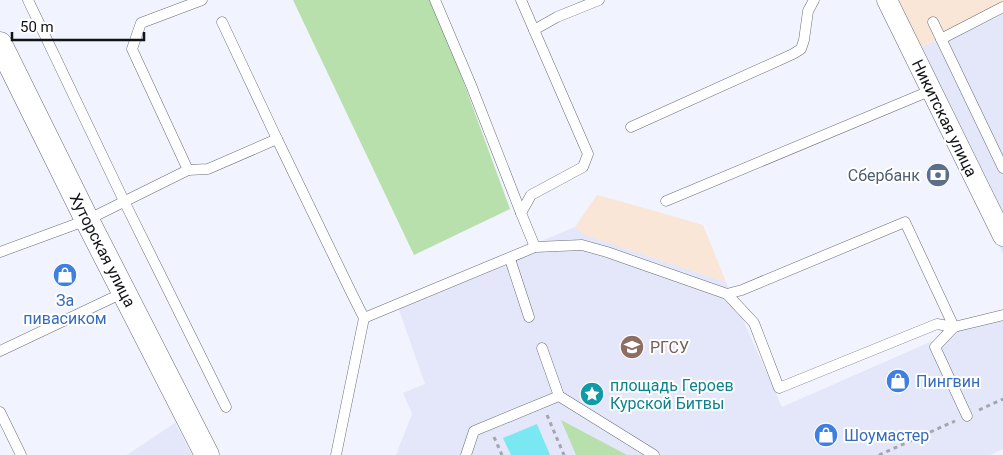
<svg xmlns="http://www.w3.org/2000/svg" width="1003" height="455" font-family="Roboto,sans-serif">
  <style>
    .built { fill: #e3e7f9 }
    .industrial { fill: #fae6d6 }
    .green { fill: #b8e0ac }
    .water { fill: #7ae8f2 }
    .lines { fill: none; stroke-linecap: round; stroke-linejoin: round }
    .service-casing { stroke: #6b6d76; stroke-width: 11 }
    .minor-casing { stroke: #6b6d76; stroke-width: 21 }
    .tertiary-casing { stroke: #6b6d76; stroke-width: 25 }
    .path { stroke: #a4a5ae; stroke-width: 3; stroke-dasharray: 4 4; stroke-linecap: butt }
    .service { stroke: #fff; stroke-width: 10 }
    .minor { stroke: #fff; stroke-width: 20 }
    .tertiary { stroke: #fff; stroke-width: 24 }
    .labels { text-anchor: middle; stroke-width: 4; stroke-linejoin: round; paint-order: stroke }
    .street-label { font-size: 16px; fill: #121316; stroke: #fff }
    .service-label { font-size: 16px; fill: #4e5e75; stroke: #fff; text-anchor: end }
    .shop-label { font-size: 16px; fill: #366cbe; stroke: #fff; text-anchor: start }
    .education-label { font-size: 16px; fill: #785e54; stroke: #fff; text-anchor: start }
    .culture-label { font-size: 16px; fill: #0d838f; stroke: #fff; text-anchor: start }
  </style>
  <rect width="100%" height="100%" fill="#f1f3fe"/>
  <g class="built">
    <path d="M1003,6V254L908,54Z"/>
    <path d="M575,227L586,235L726,282L782,407L1003,310V449L990,455H396L412,414L403,393L425,384L396,301Z"/>
    <path d="M175,423L192,455H127Z"/>
  </g>
  <g class="industrial">
    <path d="M884,0H1003V6L908,54Z"/>
    <path d="M597,195L648,209L703,225L726,282L585,235L575,227Z"/>
  </g>
  <g class="green">
    <path d="M293,0H431L442,23L510,209L414,255Z"/>
    <path d="M561,420L627,455H576Z"/>
  </g>
  <path class="water" d="M537,424L550,455H511L503,438Z"/>
  <g class="lines">
    <g class="service-casing">
      <g id="service">
        <path d="M28,0L124,201L226,407"/>
        <path d="M435,0L471,85L521,213"/>
        <path d="M521,0L588,154L583,167L531,195L521,213L535,247"/>
        <path d="M222,22L277,139"/>
        <path d="M933,22L1003,168"/>
        <path d="M534,30L557,17L599,0"/>
        <path d="M941,39L1003,7"/>
        <path d="M631,127L793,54L801,49L804,40L808,11L814,0"/>
        <path d="M188,170L132,49L141,23L202,0"/>
        <path d="M666,201L932,90"/>
        <path d="M0,252L87,220L188,170L208,169L277,139L351,292L364,318"/>
        <path d="M510,259L529,317"/>
        <path d="M727,294L754,323L779,388L937,324L954,327"/>
        <path d="M954,327L935,347L967,416"/>
        <path d="M542,348L559,396"/>
        <path d="M0,351L112,298"/>
        <path d="M0,412L21,455"/>
        <path d="M336,455L364,318L535,247L582,245L607,252L727,294L742,290L905,222L954,327L1003,315"/>
        <path d="M466,455L474,431L559,396L654,455"/>
      </g>
    </g>
    <g class="minor-casing">
      <path id="minor" d="M887,0L1003,236"/>
    </g>
    <g class="tertiary-casing">
      <path id="tertiary" d="M0,44L87,220L207,455"/>
    </g>
    <g class="path">
      <path d="M979,410L1003,399"/>
      <path d="M547,415L564,455"/>
      <path d="M494,437L502,455"/>
      <path d="M879,455L955,421"/>
    </g>
    <use href="#service" class="service"/>
    <use href="#minor" class="minor"/>
    <use href="#tertiary" class="tertiary"/>
  </g>
  <defs>
    <g id="bank-disc" transform="scale(1.25)"><circle r="9.5" fill="#5c6f8a" stroke="#fff"/><path d="M-6-4H6V4H-6ZM0-2.3a2.3 2.3 0 1 0 0 4.6a2.3 2.3 0 1 0 0-4.6Z" fill="#fff"/></g>
    <g id="shop-disc" transform="scale(1.25)"><circle r="9.5" fill="#3f7fe0" stroke="#fff"/><path d="M-5-2.5h2.3a2.7 3.5 0 0 1 5.4 0H5L5.5 6h-11ZM-1.5-2.5h3a1.5 2.3 0 0 0-3 0Z" fill="#fff"/></g>
    <g id="university-disc" transform="scale(1.25)"><circle r="9.5" fill="#8d6e63" stroke="#fff"/><path d="M0-5L7-2L0 1L-7-2ZM-4 1L0 2.5L4 1V4Q0 6-4 4Z" fill="#fff"/></g>
    <g id="sight-disc" transform="scale(1.25)"><circle r="9.5" fill="#0f9aa8" stroke="#fff"/><path d="M0-6L1.8-2.2L6-1.7L2.9 1.2L3.7 5.4L0 3.3L-3.7 5.4L-2.9 1.2L-6-1.7L-1.8-2.2Z" fill="#fff"/></g>
  </defs>
  <g fill-rule="evenodd">
    <use href="#bank-disc" x="938" y="175"/>
    <use href="#shop-disc" x="65" y="275"/>
    <use href="#university-disc" x="632" y="347"/>
    <use href="#shop-disc" x="898" y="381"/>
    <use href="#sight-disc" x="592" y="394"/>
    <use href="#shop-disc" x="826" y="435"/>
  </g>
  <g class="labels">
    <g class="street-label">
      <text transform="translate(945 118) rotate(64)" y="6">Никитская улица</text>
      <text transform="translate(103 250) rotate(63)" y="6">Хуторская улица</text>
    </g>
    <g class="service-label">
      <text x="920" y="181">Сбербанк</text>
    </g>
    <g class="shop-label">
      <text x="65" y="306" text-anchor="middle">За<tspan x="65" dy="18">пивасиком</tspan></text>
      <text x="916" y="387">Пингвин</text>
      <text x="844" y="441">Шоумастер</text>
    </g>
    <g class="education-label">
      <text x="650" y="353">РГСУ</text>
    </g>
    <g class="culture-label">
      <text x="610" y="391">площадь Героев<tspan x="610" dy="18">Курской Битвы</tspan></text>
    </g>
  </g>
  <path d="M12 32v8h132v-8" fill="none" stroke="#121316" stroke-width="2.5"/>
  <text x="20" y="32" font-size="15" fill="#121316" stroke="#ffffff" stroke-width="4" paint-order="stroke">50 m</text>
</svg>
